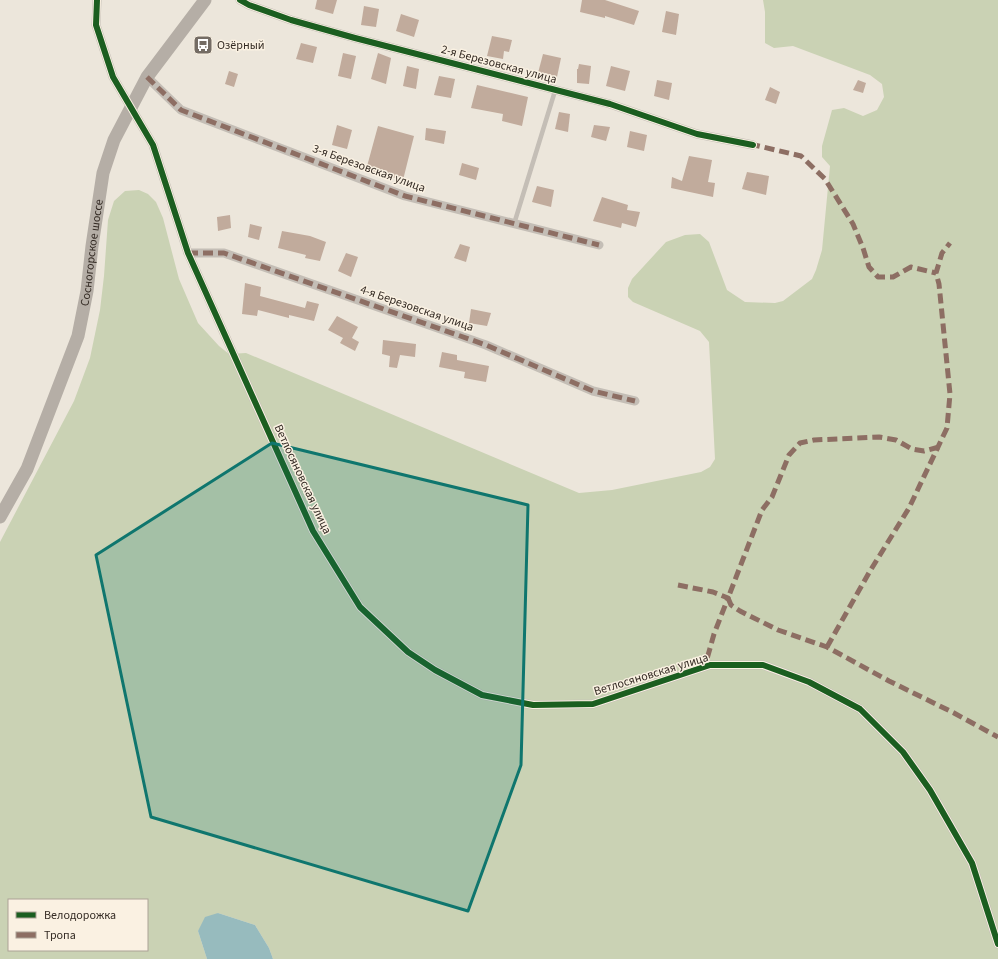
<svg xmlns="http://www.w3.org/2000/svg" width="998" height="959" font-family="'Source Sans 3',sans-serif">
  <style>
    .green { fill: #cad2b4; fill-rule: evenodd }
    .water { fill: #97bbbe }
    .building { fill: #c1ab9c }
    .lines { fill: none; stroke-linecap: round; stroke-linejoin: round }
    .service { stroke: #c4beb6; stroke-width: 4.5 }
    .minor { stroke: #c4beb6; stroke-width: 9 }
    .secondary { stroke: #b5aea6; stroke-width: 13 }
    .quiet { stroke: #8d6e63; stroke-width: 5; stroke-dasharray: 10 5; stroke-linecap: butt }
    .cycleway-casing { stroke: #faf1e2; stroke-width: 8 }
    .cycleway { stroke: #1b5e20; stroke-width: 6 }
    .marked { fill: #0f766e; fill-opacity: 0.2; stroke: #0f766e; stroke-width: 3; stroke-linejoin: round }
    .labels { text-anchor: middle; stroke-width: 3; stroke-linejoin: round; paint-order: stroke }
    .poi-label { font-size: 12px; fill: #342b24; stroke: #faf1e2; text-anchor: start }
    .street-label { font-size: 12px; fill: #342b24; stroke: #faf1e2 }
  </style>
  <rect width="100%" height="100%" fill="#ece6db"/>
  <path class="green" d="M763,0H998V959H273L269,948L255,925L218,913L198,931L207,959H0V542L74,401L90,358L100,310L104,276L108,220L114,201L125,191L139,190L148,194L156,202L163,218L179,279L198,323L219,346L229,354L246,353L579,493L612,490L701,472L710,467L715,459L709,342L700,331L633,302L628,297V288L632,279L666,242L685,235L700,234L709,242L727,290L745,302L775,303L783,301L812,279L816,270L822,250L830,166L822,157V146L832,110L844,108L863,116L877,110L884,97L882,84L870,75L793,46L774,48L765,43V12ZM9,900H147V950H9Z"/>
  <path class="water" d="M218,913L255,925L269,948L273,959H207L198,931L205,917Z"/>
  <g class="building">
    <path d="M317,0H337L333,14L315,9Z"/>
    <path d="M582,0H605L639,11L634,25L605,16V18L580,12Z"/>
    <path d="M364,6L379,9L376,27L361,25Z"/>
    <path d="M666,11L679,14L676,35L662,32Z"/>
    <path d="M401,14L419,20L414,37L396,31Z"/>
    <path d="M492,36L512,40L509,52L504,51L503,59L487,56Z"/>
    <path d="M301,43L317,47L313,63L296,59Z"/>
    <path d="M343,53L356,56L351,79L338,76Z"/>
    <path d="M378,53L391,58L386,84L371,79Z"/>
    <path d="M543,54L561,58L557,77L538,73Z"/>
    <path d="M579,64L591,66L589,84L577,83V69H578Z"/>
    <path d="M407,66L419,69L416,89L403,86Z"/>
    <path d="M611,66L630,71L625,91L606,86Z"/>
    <path d="M229,71L238,74L234,87L225,84Z"/>
    <path d="M439,76L455,79L451,98L434,95Z"/>
    <path d="M657,80L672,83L669,100L654,96Z"/>
    <path d="M858,80L866,83L863,93L853,90Z"/>
    <path d="M477,85L528,97L522,126L502,121L503,114L471,108Z"/>
    <path d="M770,87L780,92L776,104L765,100Z"/>
    <path d="M559,112L570,114L568,132L555,129Z"/>
    <path d="M337,125L352,130L347,149L332,145Z"/>
    <path d="M594,125L610,127L606,141L591,137Z"/>
    <path d="M378,126L414,136L403,180L366,170Z"/>
    <path d="M426,128L446,131L444,144L425,140Z"/>
    <path d="M630,131L647,135L644,151L627,147Z"/>
    <path d="M689,156L712,160L708,182L715,183L713,197L671,188L672,177L682,181Z"/>
    <path d="M462,163L479,168L476,180L459,175Z"/>
    <path d="M747,172L769,176L766,195L742,189Z"/>
    <path d="M537,186L554,190L551,207L532,202Z"/>
    <path d="M602,197L628,205L627,210L640,212L636,227L622,223L621,228L593,221Z"/>
    <path d="M230,215L231,228L218,231L217,217Z"/>
    <path d="M250,224L262,227L259,240L248,237Z"/>
    <path d="M282,231L310,236L326,242L320,261L305,258L306,255L278,248Z"/>
    <path d="M460,244L470,247L466,262L454,258Z"/>
    <path d="M346,253L358,257L351,277L338,271Z"/>
    <path d="M245,283L261,287L260,296L305,308L307,301L319,304L314,321L289,315V318L258,310L257,316L242,314Z"/>
    <path d="M471,309L491,313L487,326L469,323Z"/>
    <path d="M337,316L358,327L352,338L359,342L355,351L340,343L343,338L328,330Z"/>
    <path d="M383,340L416,344L415,357L400,355L397,368L389,367L390,356L382,354Z"/>
    <path d="M442,352L457,355V360L489,366L486,382L464,378L465,372L439,367Z"/>
  </g>
  <g class="lines">
    <path class="service" d="M514,224L555,91"/>
    <g class="minor">
      <path d="M97,0L96,25L113,77L153,145L188,253L313,531L360,607L408,652L435,670L482,695L533,705L593,704L710,665H763L809,682L860,709L903,752L930,790L972,863L998,944"/>
      <path d="M240,0L249,5L291,20L355,38L610,104L697,134L753,145"/>
      <path d="M147,77L181,110L405,196L599,245"/>
      <path d="M188,253H224L486,345L593,391L635,401"/>
    </g>
    <path class="secondary" id="s1" d="M0,517L27,469L78,336L87,291L92,246L103,173L114,140L147,77L205,0"/>
    <g class="quiet">
      <path d="M147,77L181,110L405,196L599,245"/>
      <path d="M750,144L801,156L825,179L853,224L863,248L869,267L878,277H893L911,267L936,273"/>
      <path d="M188,253H224L486,345L593,391L635,401"/>
      <path d="M939,447L924,451L912,449L896,440L879,437L814,440L800,443L789,455L772,497L762,510L728,598L731,605L740,611L778,630L827,647L889,681L954,713L998,737"/>
      <path d="M678,585L713,592L728,598L714,634L705,666"/>
      <path d="M827,647L870,571L909,508L947,428L950,394L939,284L936,273L942,253L950,243"/>
    </g>
    <g class="cycleway-casing">
      <g id="cycleway">
        <path d="M97,0L96,25L113,77L153,145L188,253L313,531L360,607L408,652L435,670L482,695L533,705L593,704L710,665H763L809,682L860,709L903,752L930,790L972,863L998,944"/>
        <path d="M240,0L249,5L291,20L355,38L610,104L697,134L753,145"/>
      </g>
    </g>
    <use href="#cycleway" class="cycleway"/>
  </g>
  <path class="marked" d="M272,443L528,505L521,765L468,911L151,817L96,555Z"/>
  <defs>
    <g id="bus-square" transform="scale(1)"><rect x="-9" y="-9" width="18" height="18" rx="4" fill="#746c64" stroke="#faf1e2"/><path d="M-5-6H5V4H4V6H2V4H-2V6H-4V4H-5ZM-3.5-4V0h7V-4ZM-3.5 1.2v1.5H-2V1.2ZM2 1.2v1.5H3.5V1.2Z" fill="#fff"/></g>
  </defs>
  <g fill-rule="evenodd">
    <use href="#bus-square" x="203" y="45"/>
  </g>
  <g class="labels">
    <g class="poi-label">
      <text x="217" y="49">Озёрный</text>
    </g>
    <g class="street-label">
      <text transform="translate(499 64) rotate(15)" y="4">2-я Березовская улица</text>
      <text transform="translate(369 168) rotate(20)" y="4">3-я Березовская улица</text>
      <text dy="4" stroke="none"><textPath href="#s1" startOffset="282">Сосногорское шоссе</textPath></text>
      <text transform="translate(417 308) rotate(19)" y="4">4-я Березовская улица</text>
      <text transform="translate(303 479) rotate(65)" y="4">Ветлосяновская улица</text>
      <text transform="translate(651 674) rotate(-17)" y="4">Ветлосяновская улица</text>
    </g>
  </g>
  <rect x="8" y="899" width="140" height="52" fill="#faf1e2" stroke="#aba296"/>
  <rect x="16" y="912" width="20" height="6" fill="#1b5e20" stroke="#aba296"/>
  <text x="44" y="919" font-size="12" fill="#342b24">Велодорожка</text>
  <rect x="16" y="932" width="20" height="6" fill="#8d6e63" stroke="#aba296"/>
  <text x="44" y="939" font-size="12" fill="#342b24">Тропа</text>
</svg>
